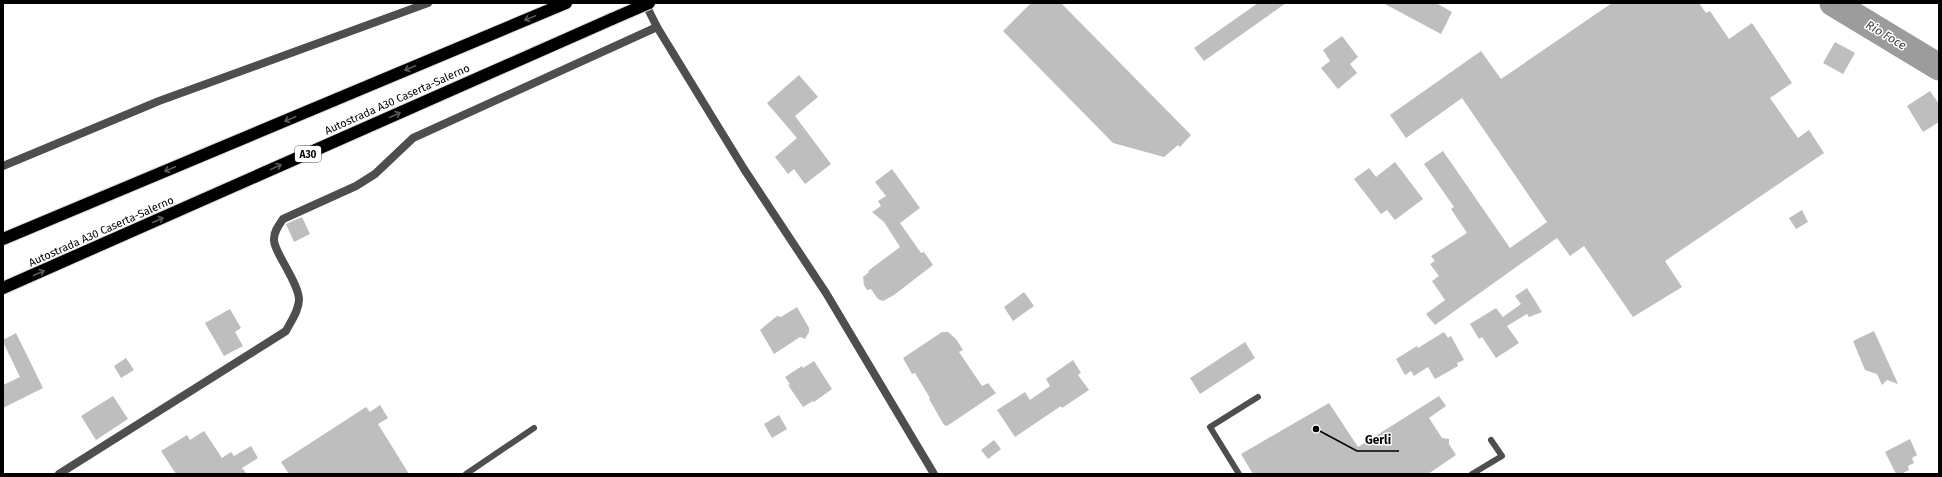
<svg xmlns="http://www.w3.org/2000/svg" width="1942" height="477" font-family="'Fira Sans',sans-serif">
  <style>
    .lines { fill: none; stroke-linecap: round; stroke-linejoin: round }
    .river { stroke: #9c9c9c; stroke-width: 27 }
    .building { fill: #bebebe }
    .highway-casing { stroke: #dbdbdb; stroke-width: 14 }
    .lane { stroke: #4e4e4e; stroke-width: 6 }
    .street { stroke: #4e4e4e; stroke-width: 8 }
    .highway { stroke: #000; stroke-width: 12 }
    .highway-bridge-casing { stroke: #dbdbdb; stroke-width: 14; stroke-linecap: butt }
    .highway-bridge { stroke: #000; stroke-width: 12 }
    .oneway { stroke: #595959 }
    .labels { text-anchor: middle; stroke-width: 3; stroke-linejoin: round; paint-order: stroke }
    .shield { fill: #fff; stroke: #4c4c4c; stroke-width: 1 }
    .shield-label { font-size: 10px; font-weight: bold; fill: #000 }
    .street-label { font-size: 11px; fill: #000; stroke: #fff }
    .water-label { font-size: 12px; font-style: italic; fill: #3d3d3d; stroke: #fff }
    .leader { fill: none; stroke: #000; stroke-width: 1.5 }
    .callout-dot { fill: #000; stroke: #fff; stroke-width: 1.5 }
    .callout-label { font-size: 12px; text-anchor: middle; font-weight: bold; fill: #000; stroke: #fff; stroke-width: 3; stroke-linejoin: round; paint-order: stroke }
  </style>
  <rect width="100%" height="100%" fill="#fff"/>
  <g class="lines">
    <path class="river" d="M1833,3L1939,67"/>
  </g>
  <g class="building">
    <path d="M1031,3H1061L1191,135L1180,147L1178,145L1164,157L1113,143L1003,31Z"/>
    <path d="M1258,3H1286L1204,61L1194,48Z"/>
    <path d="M1383,3H1436L1452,12L1441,34Z"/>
    <path d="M1612,3H1699L1706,13L1710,11L1729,39L1752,23L1792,83L1770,98L1798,138L1809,130L1824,153L1665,261L1682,287L1633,317L1584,246L1570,256L1557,238L1435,325L1426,314L1445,300L1432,281L1439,276L1430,264L1435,261L1431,256L1467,233L1451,209L1454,207L1424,164L1443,151L1510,248L1547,222L1462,98L1406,138L1390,115L1481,51L1501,79Z"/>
    <path d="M1342,36L1358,57L1350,64L1357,73L1338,89L1321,68L1330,61L1323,50Z"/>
    <path d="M1835,42L1855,53L1843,74L1823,63Z"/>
    <path d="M799,75L818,97L795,116L831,164L805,184L794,169L788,174L775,157L797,138L767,103Z"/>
    <path d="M1930,91L1939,104V122L1923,132L1907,106Z"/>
    <path d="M1395,162L1423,199L1395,220L1387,210L1381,214L1354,179L1369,168L1376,177Z"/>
    <path d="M892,169L920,208L900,223L921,253L924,252L933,265L894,295L883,301L878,299L871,289L867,290L864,285L863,277L869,272L868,271L900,247L884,222L872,212L881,206L878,201L886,196L875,182Z"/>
    <path d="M1802,210L1808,222L1796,229L1789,218Z"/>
    <path d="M302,217L310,234L294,242L286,224Z"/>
    <path d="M1527,288L1542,312L1529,317L1527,314L1507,326L1519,343L1496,358L1482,337L1479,339L1470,324L1496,308L1503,317L1521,304L1515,296Z"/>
    <path d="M1024,292L1034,306L1013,321L1004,307Z"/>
    <path d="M797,307L809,328V332L805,339L800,337L774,354L760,330L777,316L781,317Z"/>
    <path d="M230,309L241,328L235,332L243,346L224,356L205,323Z"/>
    <path d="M1874,331L1898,384L1887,380L1882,385L1877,374L1865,370L1853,341Z"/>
    <path d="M942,332H948L956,339L963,350L959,352L982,386L988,383L996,393L947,426L944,425L929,399L930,398L915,373L912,374L903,358Z"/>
    <path d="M1444,332L1448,338L1451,336L1464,360L1457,363L1458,366L1435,379L1428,367L1414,376L1411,371L1405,375L1396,359L1417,346L1418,348Z"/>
    <path d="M16,333L43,388L3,408V385L20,377L3,342V340Z"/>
    <path d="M1245,342L1255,358L1200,394L1190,378Z"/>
    <path d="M126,358L134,370L121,378L114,366Z"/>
    <path d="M1073,360L1081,373L1078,375L1089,390L1062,408L1061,406L1015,437L997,410L1025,392L1030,400L1050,386L1046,379Z"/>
    <path d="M814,361L832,389L814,402L813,401L803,407L788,385L790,384L785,377L802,366L803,368Z"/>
    <path d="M113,396L128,419L96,440L81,416Z"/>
    <path d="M1439,396L1446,406L1429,418L1442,438L1449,439V444L1456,455L1428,474H1253L1241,454L1329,403L1358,447Z"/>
    <path d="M380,405L388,418L378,424L409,474H289L281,462L366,407L370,412Z"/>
    <path d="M779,415L787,429L772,438L764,424Z"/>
    <path d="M204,431L222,458L231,452L234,456L251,446L258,458L242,468L247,474H176L161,451L187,435L190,440Z"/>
    <path d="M1910,439L1917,455L1912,458L1914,463L1908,466L1909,470L1901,474H1896L1885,452Z"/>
    <path d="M994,440L1001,449L988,459L981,450Z"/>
  </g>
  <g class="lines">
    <g class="highway-casing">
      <g id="highway">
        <path d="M3,239L566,3"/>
        <path d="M3,288L612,19"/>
      </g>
    </g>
    <g class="lane">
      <path d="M466,474L534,428"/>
      <path d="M1239,474L1210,427L1258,397"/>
      <path d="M1472,474L1502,456L1491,440"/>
    </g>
    <g class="street">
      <path d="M645,3L657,27L744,169L826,293L934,474"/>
      <path d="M3,166L159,101L428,3"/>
      <path d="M59,474L286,331C291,321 299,311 299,299C298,281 273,251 274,239C274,231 279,225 283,219L356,186L375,174L413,138L657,27"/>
    </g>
    <use href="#highway" class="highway"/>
    <g class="highway-bridge-casing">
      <path id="highway-bridge" d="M612,19L649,3"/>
    </g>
    <use href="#highway-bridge" class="highway-bridge"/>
  </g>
  <defs><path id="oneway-shaft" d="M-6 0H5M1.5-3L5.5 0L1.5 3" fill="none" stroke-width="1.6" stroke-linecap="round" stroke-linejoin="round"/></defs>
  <g class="oneway">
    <use href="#oneway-shaft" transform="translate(530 18) rotate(157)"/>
    <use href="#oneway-shaft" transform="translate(410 68) rotate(157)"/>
    <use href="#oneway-shaft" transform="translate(395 115) rotate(-24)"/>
    <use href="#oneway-shaft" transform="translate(290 119) rotate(157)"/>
    <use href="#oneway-shaft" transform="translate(276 167) rotate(-24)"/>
    <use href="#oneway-shaft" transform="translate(170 169) rotate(157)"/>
    <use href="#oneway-shaft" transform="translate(158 220) rotate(-24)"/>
    <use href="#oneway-shaft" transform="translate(39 273) rotate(-24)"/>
  </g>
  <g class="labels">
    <rect class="shield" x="295" y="146" width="26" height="16" rx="3"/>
    <g class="shield-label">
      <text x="308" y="158">A30</text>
    </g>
    <g class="street-label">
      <text transform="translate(397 99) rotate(-24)" y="4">Autostrada A30 Caserta-Salerno</text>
      <text transform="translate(101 231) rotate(-24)" y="4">Autostrada A30 Caserta-Salerno</text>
    </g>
    <g class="water-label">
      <text transform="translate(1886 35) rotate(31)" y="4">Rio Foce</text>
    </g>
  </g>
  <path class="leader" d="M1316 429L1357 451H1399"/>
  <circle class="callout-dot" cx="1316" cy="429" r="4"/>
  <g class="callout-label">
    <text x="1378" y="444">Gerli</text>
  </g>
  <rect width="1942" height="477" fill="none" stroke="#000000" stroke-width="8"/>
</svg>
